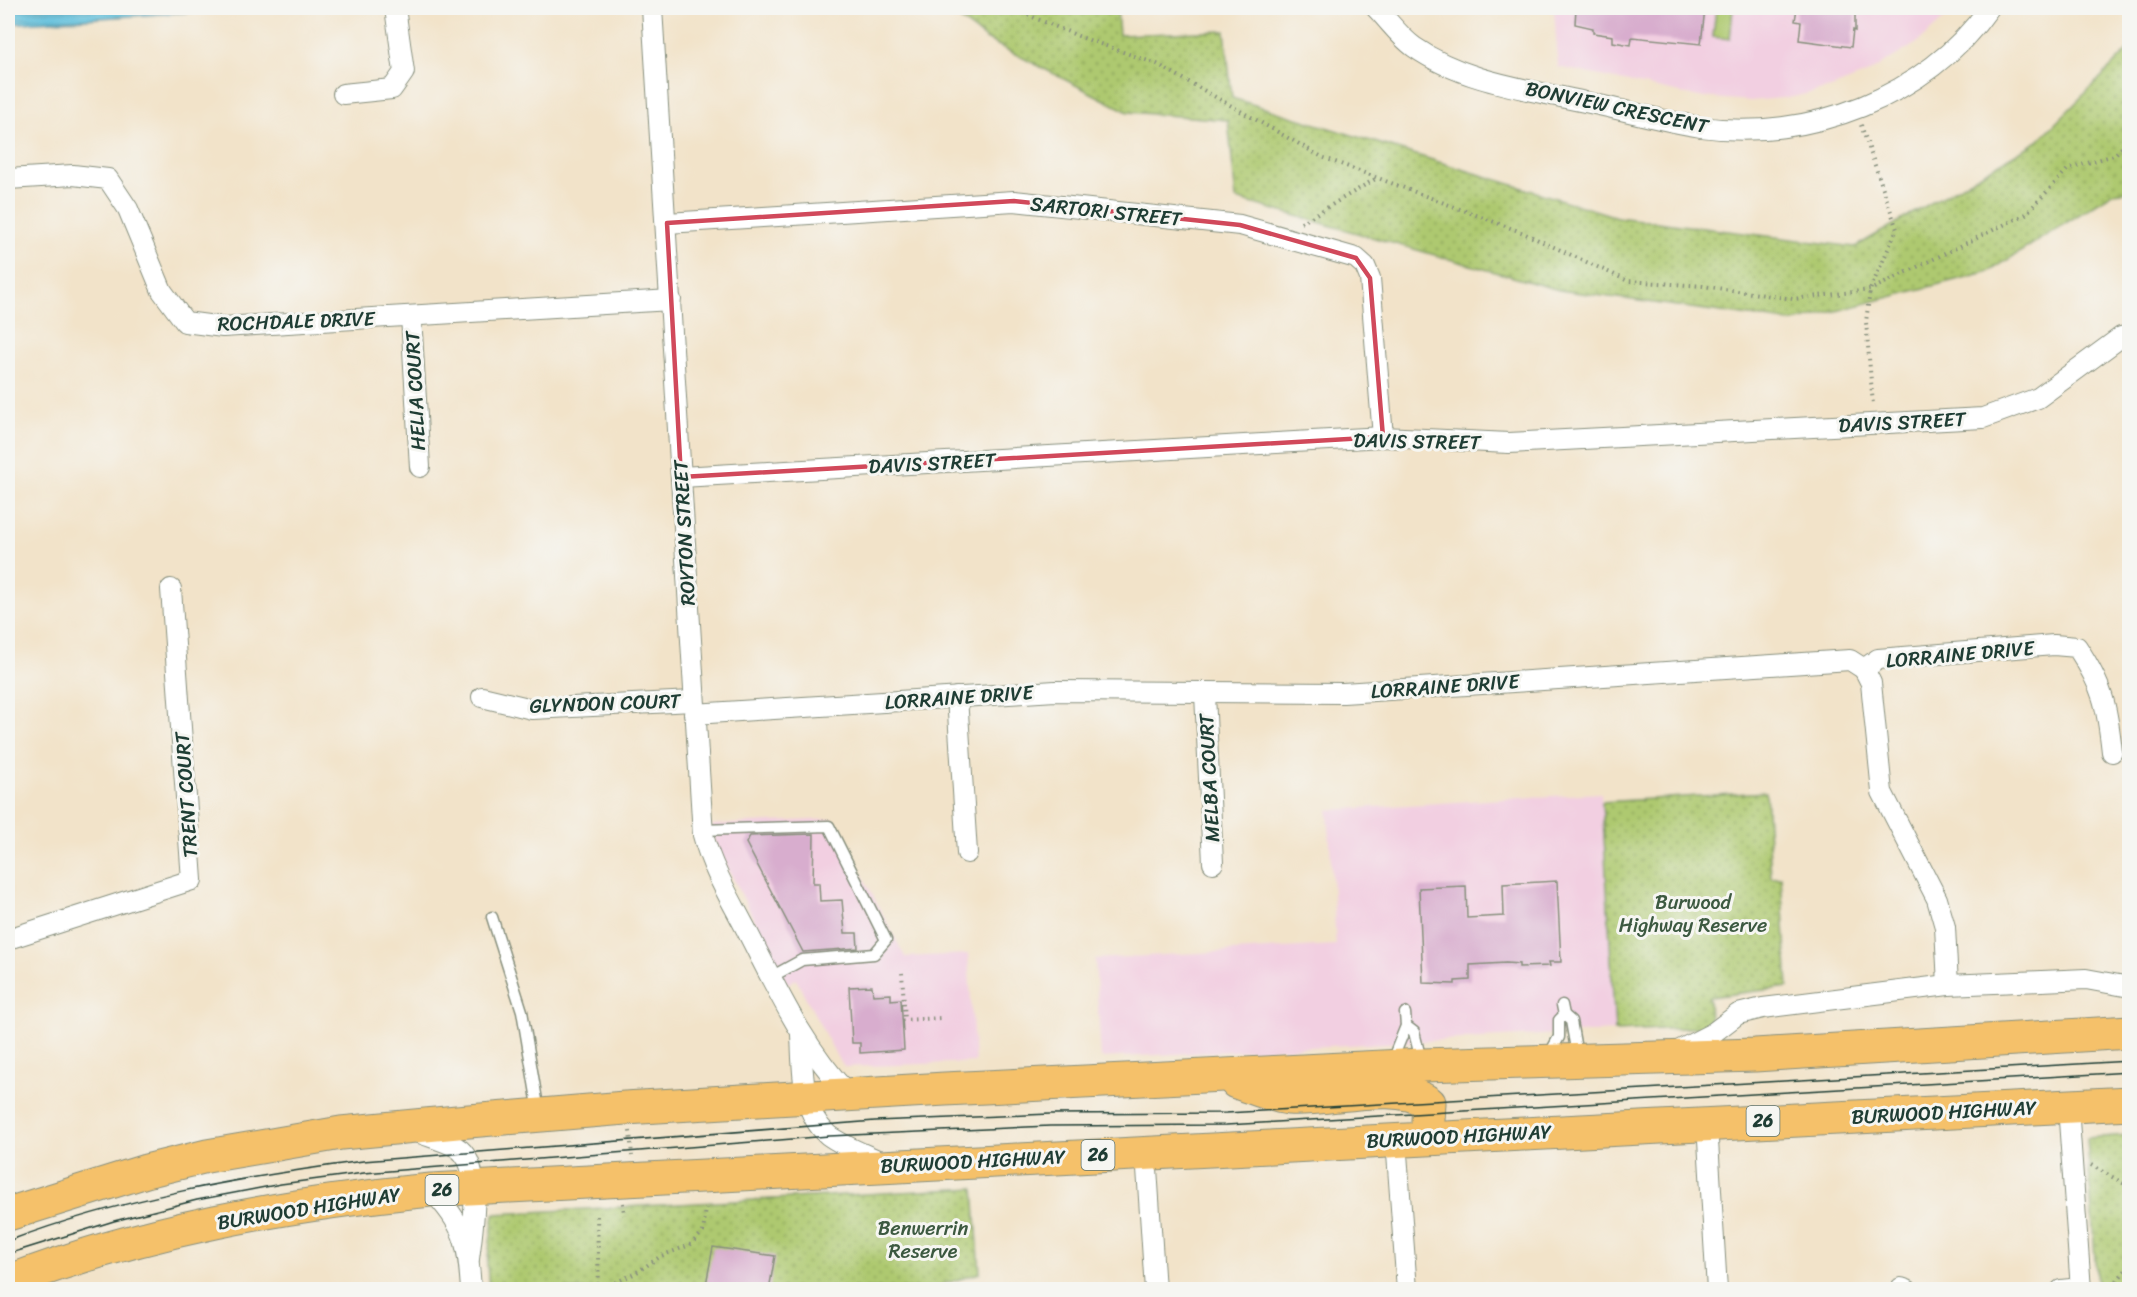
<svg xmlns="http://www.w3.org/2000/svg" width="2137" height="1297" font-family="Sriracha,sans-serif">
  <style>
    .built { fill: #f2cfe1 }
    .grass { fill: #aec970; stroke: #668352; stroke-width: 1.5 }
    .park { fill: url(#park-dots); stroke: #668352; stroke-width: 1.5 }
    .water { fill: url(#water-rules); stroke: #3e7e88; stroke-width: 1.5 }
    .building { fill: #d8adce }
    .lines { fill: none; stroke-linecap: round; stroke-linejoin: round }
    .lane-casing { stroke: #88907e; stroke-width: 13 }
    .street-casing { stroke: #88907e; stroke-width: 22 }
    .highway-casing { stroke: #88907e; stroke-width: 35 }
    .path { stroke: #88907e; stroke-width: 4; stroke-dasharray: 1.5 4.5; stroke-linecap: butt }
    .lane { stroke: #fff; stroke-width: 10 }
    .street { stroke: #fff; stroke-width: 20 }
    .highway { stroke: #f5c16b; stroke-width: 33 }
    .tram { stroke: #1f3d34; stroke-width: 1.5 }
    .marked { fill: none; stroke: #d1495b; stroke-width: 4.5; stroke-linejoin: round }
    .labels { text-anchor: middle; stroke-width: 6; stroke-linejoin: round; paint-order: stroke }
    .shield { fill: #f6f6f2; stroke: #60746d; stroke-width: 1.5 }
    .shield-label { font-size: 18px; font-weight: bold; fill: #1f3d34 }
    .street-label { font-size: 20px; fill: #1f3d34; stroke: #f6f6f2 }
    .park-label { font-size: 20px; fill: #3c5940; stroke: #f6f6f2 }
  </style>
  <defs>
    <pattern id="park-dots" width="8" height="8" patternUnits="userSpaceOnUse" patternTransform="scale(1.5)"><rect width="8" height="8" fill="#aec970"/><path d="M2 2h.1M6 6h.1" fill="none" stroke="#8da45d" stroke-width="1.8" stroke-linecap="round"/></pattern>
    <pattern id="water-rules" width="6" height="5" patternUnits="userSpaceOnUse" patternTransform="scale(1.5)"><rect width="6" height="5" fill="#5ebfdc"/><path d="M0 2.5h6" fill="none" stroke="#4d9cb3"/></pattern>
  </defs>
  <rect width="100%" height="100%" fill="#f6f6f2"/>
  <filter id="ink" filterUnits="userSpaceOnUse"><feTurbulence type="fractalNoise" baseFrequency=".0167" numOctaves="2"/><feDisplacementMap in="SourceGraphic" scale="12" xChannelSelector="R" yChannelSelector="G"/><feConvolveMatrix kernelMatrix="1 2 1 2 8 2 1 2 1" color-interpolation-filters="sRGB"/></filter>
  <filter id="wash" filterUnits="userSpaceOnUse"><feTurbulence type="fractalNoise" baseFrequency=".008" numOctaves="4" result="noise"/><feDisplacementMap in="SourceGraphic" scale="24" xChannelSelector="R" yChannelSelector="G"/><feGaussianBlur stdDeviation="1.35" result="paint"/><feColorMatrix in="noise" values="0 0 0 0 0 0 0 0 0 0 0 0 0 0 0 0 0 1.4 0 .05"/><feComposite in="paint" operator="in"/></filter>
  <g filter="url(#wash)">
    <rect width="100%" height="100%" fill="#f2e3c9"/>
    <g class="built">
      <path d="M1554,8H1957L1917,43L1864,75L1831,88L1793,97L1751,101L1699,97L1558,67Z"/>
      <path d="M1601,793L1615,1031L1101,1058L1095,959L1336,945L1328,810Z"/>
      <path d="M833,819L905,957L968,954L975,1062L845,1067L837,1057L796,979L787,984L716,845L712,825Z"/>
    </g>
    <path class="grass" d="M1716,8H1733L1730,39L1713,37Z"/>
    <g class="park">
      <path d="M945,8H1117L1119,35L1225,31L1232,98L1617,217L1855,247L2038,141L2129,49V191L2113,193L1990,271L1794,322L1559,290L1236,199L1228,120L1128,112L986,39Z"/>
      <path d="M1766,792L1771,878L1781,877L1788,987L1709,997L1710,1027L1615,1031L1602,802Z"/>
      <path d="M2129,1135V1289H2097L2087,1138Z"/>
      <path d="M974,1188L980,1273L928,1289L489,1290L487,1264L494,1214Z"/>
    </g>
    <path class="water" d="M8,8H255L8,24Z"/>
    <g id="blocks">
      <g class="building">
        <path d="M1576,8H1705L1701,44L1632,37L1631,45L1613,42V36L1593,33V28L1575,24Z"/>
        <path d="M1797,8H1855V31L1853,30L1851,47L1799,40L1801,22L1795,21Z"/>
        <path d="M814,834L813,883H819L820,901L842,900L845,933H857L858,948L803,952L746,843L750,836Z"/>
        <path d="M1557,881L1561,962H1549L1550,966L1519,967V964L1506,963L1470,965V980L1455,981V984L1423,983L1419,888L1466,886L1467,918L1504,916L1503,884Z"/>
        <path d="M872,986L873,995L891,994V1000L901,999L904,1050L860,1053V1043H852L849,987Z"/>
        <path d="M713,1247L775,1256L769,1290H705Z"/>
      </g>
    </g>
  </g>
  <g filter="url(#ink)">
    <use href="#blocks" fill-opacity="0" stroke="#88907e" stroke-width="1.5"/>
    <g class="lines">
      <g class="lane-casing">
        <g id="lane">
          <path d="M702,830L829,826L886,940L874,954L802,960L771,977"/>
          <path d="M492,917L522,1011L539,1112"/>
          <path d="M1564,1015L1571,1021L1577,1055"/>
          <path d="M1406,1026L1414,1032L1421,1060"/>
          <path d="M1549,1055L1559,1037V1020L1564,1015L1562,1005"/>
          <path d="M1391,1063L1406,1026L1405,1013"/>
        </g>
      </g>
      <g class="street-casing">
        <g id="street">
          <path d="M652,8L703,835C712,869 731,900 747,931C777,989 803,1047 849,1095"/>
          <path d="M1376,8C1388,20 1400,37 1414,47C1464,82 1527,89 1585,102C1624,110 1662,121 1701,127C1808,142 1927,97 1989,8"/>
          <path d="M343,94L392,89L404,72L395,8"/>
          <path d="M8,179L73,175L108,179L128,209L162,291L185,322L223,327L671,300"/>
          <path d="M667,223L1014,201L1240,225L1356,258L1365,266L1370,278L1383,437"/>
          <path d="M411,316L420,467"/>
          <path d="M681,477L1383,437L1509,443L1983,418L2038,398L2121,337L2130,335"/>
          <path d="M1864,669L1871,683L1882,792L1937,899L1945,927L1948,985"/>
          <path d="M1205,694L1213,863"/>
          <path d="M482,697L532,709L693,701"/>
          <path d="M957,697L967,853"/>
          <path d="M694,714L1055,691L1343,693L1850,660L1864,669L1878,659L2054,645L2077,647C2103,687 2107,705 2112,752"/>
          <path d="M8,939L192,880L171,589"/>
          <path d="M801,1035C803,1068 800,1111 828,1135C844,1147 868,1155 886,1164"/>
          <path d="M1678,1051L1713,1033L1738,1014L1763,1008L1948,985L2086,979L2130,987"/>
          <path d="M2068,1106L2081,1290"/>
          <path d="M1707,1124L1717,1290"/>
          <path d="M412,1130C426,1136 442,1140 456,1147C485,1163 472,1232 469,1259"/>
          <path d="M1396,1140L1407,1290"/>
          <path d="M1146,1153L1155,1290"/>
          <path d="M431,1190C465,1225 468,1243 471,1290"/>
          <path d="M1901,1288L1907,1290"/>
          <path d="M2061,1290L2081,1288"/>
        </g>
      </g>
      <g class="highway-casing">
        <g id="highway">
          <path d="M1236,1082C1252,1087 1271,1096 1289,1098C1329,1101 1396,1079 1429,1103L1427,1138"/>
          <path d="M8,1214L146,1171L207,1156L341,1133L457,1122L625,1108L945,1089L1422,1065L1755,1055L2130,1032"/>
          <path d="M8,1282C144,1230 286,1204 431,1190L2130,1103"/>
        </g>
      </g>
      <g class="path">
        <path d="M1011,8L1078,36L1157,64L1322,157L1521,232L1628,281L1703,286L1793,299L1870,290L2026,214L2068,169L2114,155L2130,140"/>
        <path d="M1861,125L1897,229L1870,290L1866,322L1873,405"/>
        <path d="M1301,223L1377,178"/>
        <path d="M902,973L905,1020"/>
        <path d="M902,1020L941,1018"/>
        <path d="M630,1131L632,1156"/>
        <path d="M2091,1165L2130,1187"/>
        <path d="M623,1203L624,1215"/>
        <path d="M597,1216L599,1290"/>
        <path d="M599,1290L634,1274L661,1256L690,1245L703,1232L706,1208"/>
        <path d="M2109,1290L2130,1265"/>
      </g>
      <use href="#lane" class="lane"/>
      <use href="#street" class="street"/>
      <use href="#highway" class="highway"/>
      <g class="tram">
        <path d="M8,1241C121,1198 243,1177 363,1161L875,1121L1050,1114L1226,1113L2130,1061"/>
        <path d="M8,1254L114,1221L197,1200L281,1184L364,1173L829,1136L1050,1126L1226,1125L2130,1072"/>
      </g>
    </g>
  </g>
  <path class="marked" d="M1014,201L1240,225L1356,258L1370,278L1383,437L681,477L667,223Z"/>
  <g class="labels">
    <g class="shield">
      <rect x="1746.5" y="1106" width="33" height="30" rx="4.5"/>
      <rect x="1081.5" y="1140" width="33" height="30" rx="4.5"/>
      <rect x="425.5" y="1175" width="33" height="30" rx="4.5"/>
    </g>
    <g class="shield-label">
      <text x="1763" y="1127">26</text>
      <text x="1098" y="1161">26</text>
      <text x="442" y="1196">26</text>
    </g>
    <g class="street-label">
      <text transform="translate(1617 107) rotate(12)" y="7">BONVIEW CRESCENT</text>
      <text transform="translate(1106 211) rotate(6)" y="7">SARTORI STREET</text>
      <text transform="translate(296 321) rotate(-2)" y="7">ROCHDALE DRIVE</text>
      <text transform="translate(415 391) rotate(-93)" y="7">HELIA COURT</text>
      <text transform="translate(1902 422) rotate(-3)" y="7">DAVIS STREET</text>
      <text transform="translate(1417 441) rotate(1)" y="7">DAVIS STREET</text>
      <text transform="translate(932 463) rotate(-3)" y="7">DAVIS STREET</text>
      <text transform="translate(684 533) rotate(-93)" y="7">ROYTON STREET</text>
      <text transform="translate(1960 654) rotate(-5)" y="7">LORRAINE DRIVE</text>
      <text transform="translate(1445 686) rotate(-4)" y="7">LORRAINE DRIVE</text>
      <text transform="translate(959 697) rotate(-4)" y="7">LORRAINE DRIVE</text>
      <text transform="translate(605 703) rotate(-2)" y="7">GLYNDON COURT</text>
      <text transform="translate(1209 778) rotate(-93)" y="7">MELBA COURT</text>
      <text transform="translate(186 795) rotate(-94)" y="7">TRENT COURT</text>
      <text transform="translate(1944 1112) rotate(-3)" y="7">BURWOOD HIGHWAY</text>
      <text transform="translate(1459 1136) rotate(-3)" y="7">BURWOOD HIGHWAY</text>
      <text transform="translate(973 1161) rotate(-3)" y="7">BURWOOD HIGHWAY</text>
      <text transform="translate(309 1208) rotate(-9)" y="7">BURWOOD HIGHWAY</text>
    </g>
    <g class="park-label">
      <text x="1693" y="909">Burwood<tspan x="1693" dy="23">Highway Reserve</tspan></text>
      <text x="923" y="1235">Benwerrin<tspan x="923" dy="23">Reserve</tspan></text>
    </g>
  </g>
  <rect width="2137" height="1297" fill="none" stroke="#f6f6f2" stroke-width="30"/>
</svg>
